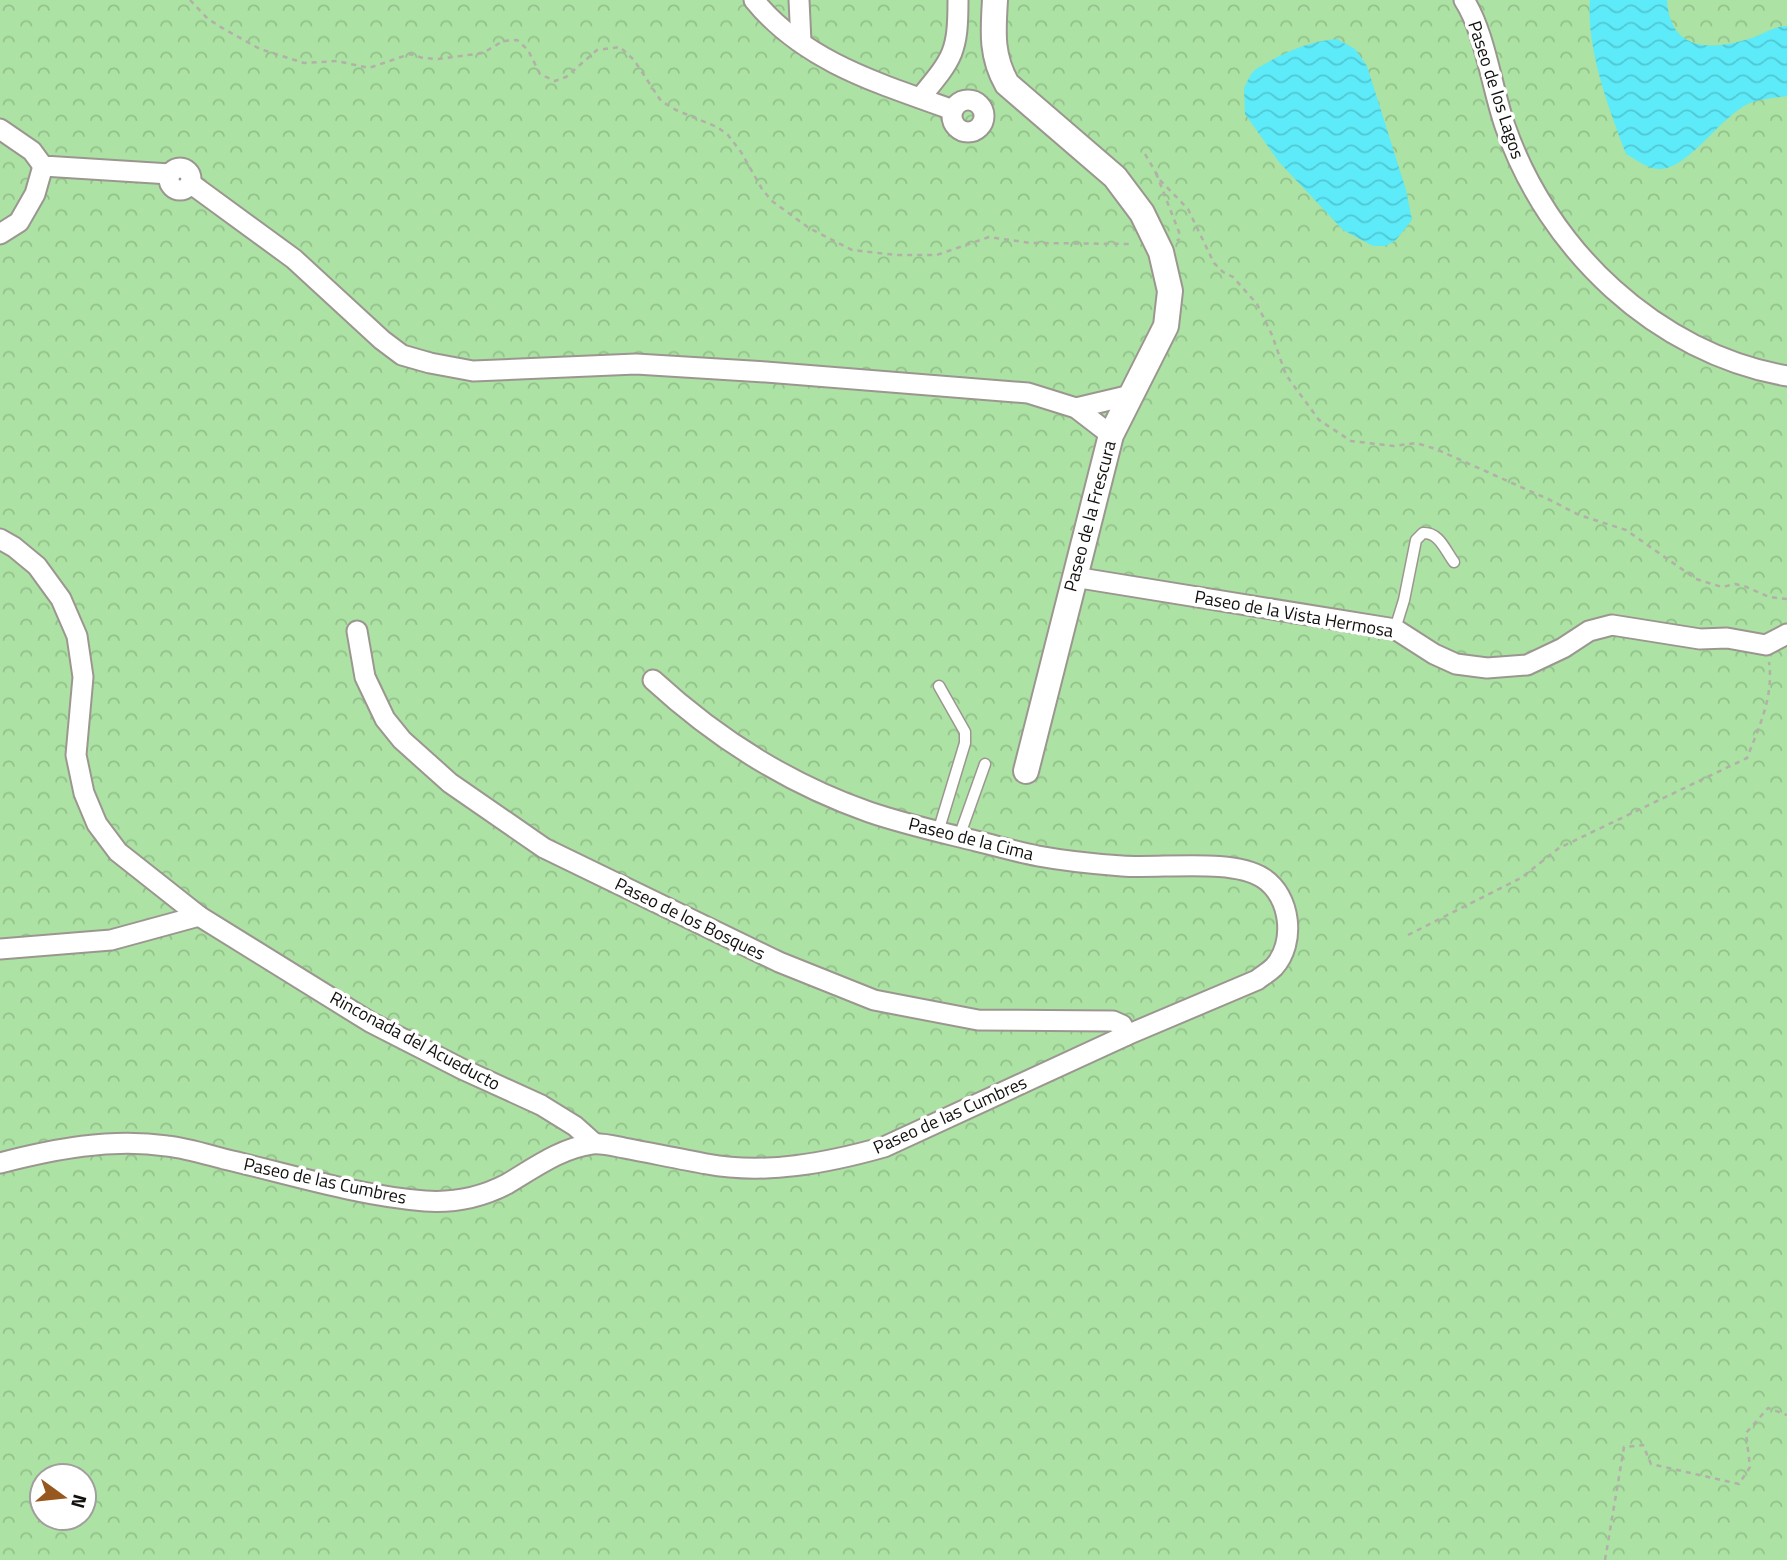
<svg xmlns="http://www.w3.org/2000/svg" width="1787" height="1560" font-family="'Titillium Web',sans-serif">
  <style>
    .forest { fill: url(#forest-crowns); fill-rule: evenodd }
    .water { fill: url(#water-waves) }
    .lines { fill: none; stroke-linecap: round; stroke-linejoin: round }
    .service-casing { stroke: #9c9690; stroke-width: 13 }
    .minor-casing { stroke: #9c9690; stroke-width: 23 }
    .tertiary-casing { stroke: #9c9690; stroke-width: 28 }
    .path { stroke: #b3afa9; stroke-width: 2.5; stroke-dasharray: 5 5; stroke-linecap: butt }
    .service { stroke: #fff; stroke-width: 10 }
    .minor { stroke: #fff; stroke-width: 19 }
    .tertiary { stroke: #fff; stroke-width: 24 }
    .labels { text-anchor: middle; stroke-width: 7; stroke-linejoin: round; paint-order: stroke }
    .street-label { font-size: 18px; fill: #12100d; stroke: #fff }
  </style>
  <defs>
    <pattern id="forest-crowns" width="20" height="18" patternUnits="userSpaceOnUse" patternTransform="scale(1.75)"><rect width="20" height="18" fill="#ace2a3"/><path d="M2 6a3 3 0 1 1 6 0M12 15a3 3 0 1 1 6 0" fill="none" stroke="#93c18b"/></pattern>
    <pattern id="water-waves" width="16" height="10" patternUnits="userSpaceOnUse" patternTransform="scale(1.75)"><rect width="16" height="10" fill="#5deaf9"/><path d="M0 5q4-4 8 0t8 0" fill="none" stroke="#50c8d4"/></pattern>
  </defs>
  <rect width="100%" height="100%" fill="#fcf6ef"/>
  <path class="forest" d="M0,0H1787V1560H0ZM42,1476H84V1518H42Z"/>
  <g class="water">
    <path d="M1590,0H1667C1670,52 1711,51 1752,38C1764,34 1774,26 1787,26V96C1775,98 1761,99 1750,103C1720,116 1690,168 1660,169C1649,170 1635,159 1626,154C1609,109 1586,49 1590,0Z"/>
    <path d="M1337,39L1355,49L1367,66L1406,190L1412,220L1395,241L1385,246H1373L1343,230L1279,162L1245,114L1244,88L1251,74L1256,69C1281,54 1308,41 1337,39Z"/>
  </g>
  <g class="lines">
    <g class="service-casing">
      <g id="service">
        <path d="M1395,629L1404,600L1416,540L1423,533C1439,532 1445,550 1454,562"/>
        <path d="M938,832L965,743V732L939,686"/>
        <path d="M959,837L985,764"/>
      </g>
    </g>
    <g class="minor-casing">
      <g id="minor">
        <path d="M754,0C804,62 881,84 953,110"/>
        <path d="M799,0L801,42"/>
        <path d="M1464,0C1485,32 1492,89 1505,126C1548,250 1656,353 1787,376"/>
        <path d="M920,98C953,58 958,53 958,0"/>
        <circle cx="968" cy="116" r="16"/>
        <path d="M0,129L32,151L43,166L170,174"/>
        <circle cx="180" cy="179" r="11"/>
        <path d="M190,183L294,259L382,340L402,355L430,363L473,371L636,364L766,372L1028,393L1076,408L1111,435"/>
        <path d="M0,234L19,222L35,194L43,166"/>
        <path d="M1076,408L1131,395"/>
        <path d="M0,539L14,547L37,566L61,599L77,636L83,677L76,755L84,793L97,824L118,852L199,916L370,1022L462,1069L541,1105L575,1126L594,1143"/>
        <path d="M1074,577L1395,629L1434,654L1456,664L1487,668L1527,665L1563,648L1589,631L1612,625L1700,639L1727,638L1766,645L1787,634"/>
        <path d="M357,631L365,677L385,719L402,740L450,783L544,848L779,962L874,1000L978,1020L1113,1021L1122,1025L1127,1035"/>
        <path d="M0,949L111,940L199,916"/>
        <path d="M0,1163C54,1149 110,1138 167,1146C186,1148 205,1154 224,1159C289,1174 359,1196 425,1201C453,1203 482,1197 507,1184C534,1168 561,1148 592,1144C602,1143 614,1146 624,1148C651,1153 679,1159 707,1164C765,1175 827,1163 884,1147L1127,1035L1257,980C1262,976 1269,972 1274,967C1296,943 1291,896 1263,878C1233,858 1160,869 1122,866C1094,864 1065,861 1038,856C1017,852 997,846 976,841C940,832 904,824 869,812C789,784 715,737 653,680"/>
      </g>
    </g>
    <g class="tertiary-casing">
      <path id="tertiary" d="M995,0C993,32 991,56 1007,84L1115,177L1142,213L1161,252L1170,291L1166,326L1111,435L1026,771"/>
    </g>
    <g class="path">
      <path d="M190,0L208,19L224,29L260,49L304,63L337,61L369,68L410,54L423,58L438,59L483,53L503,41L517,40L528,50L540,74L555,81L566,77L597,50L620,47L634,60L661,101L676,110L717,127L728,135L741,152L762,189L772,201L809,228L852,250L896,255H937L989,237L1031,243L1133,244"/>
      <path d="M1145,154L1160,180L1188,209L1214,263L1223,272L1233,277L1257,304L1272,335L1286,375L1319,420L1351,441L1394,446L1416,443L1436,449L1550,500L1579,515L1626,530L1696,579L1722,587L1735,584L1744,586L1769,597L1787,599"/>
      <path d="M1156,173L1179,232V239L1177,241"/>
      <path d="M1408,935L1521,878L1559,848L1747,758C1759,727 1774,696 1769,662"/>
      <path d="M1605,1560L1624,1447L1643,1445L1651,1464L1739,1484L1750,1467L1746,1433L1768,1408L1787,1415"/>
    </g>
    <use href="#service" class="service"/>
    <use href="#minor" class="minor"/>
    <use href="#tertiary" class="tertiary"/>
  </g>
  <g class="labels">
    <g class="street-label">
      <text transform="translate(1496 90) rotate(72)" y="6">Paseo de los Lagos</text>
      <text transform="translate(1090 516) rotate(-75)" y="6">Paseo de la Frescura</text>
      <text transform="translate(1294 614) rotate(10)" y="6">Paseo de la Vista Hermosa</text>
      <text transform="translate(971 839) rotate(14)" y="6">Paseo de la Cima</text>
      <text transform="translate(690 919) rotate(26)" y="6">Paseo de los Bosques</text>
      <text transform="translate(415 1041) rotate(28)" y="6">Rinconada del Acueducto</text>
      <text transform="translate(950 1115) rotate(-24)" y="6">Paseo de las Cumbres</text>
      <text transform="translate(325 1181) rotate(12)" y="6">Paseo de las Cumbres</text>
    </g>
  </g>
  <g transform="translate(63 1497) rotate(105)"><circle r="33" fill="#ffffff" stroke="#a09f9e" stroke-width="2"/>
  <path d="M0-5L12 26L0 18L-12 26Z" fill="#975820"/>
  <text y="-10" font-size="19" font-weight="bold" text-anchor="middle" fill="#12100d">N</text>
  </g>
</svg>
